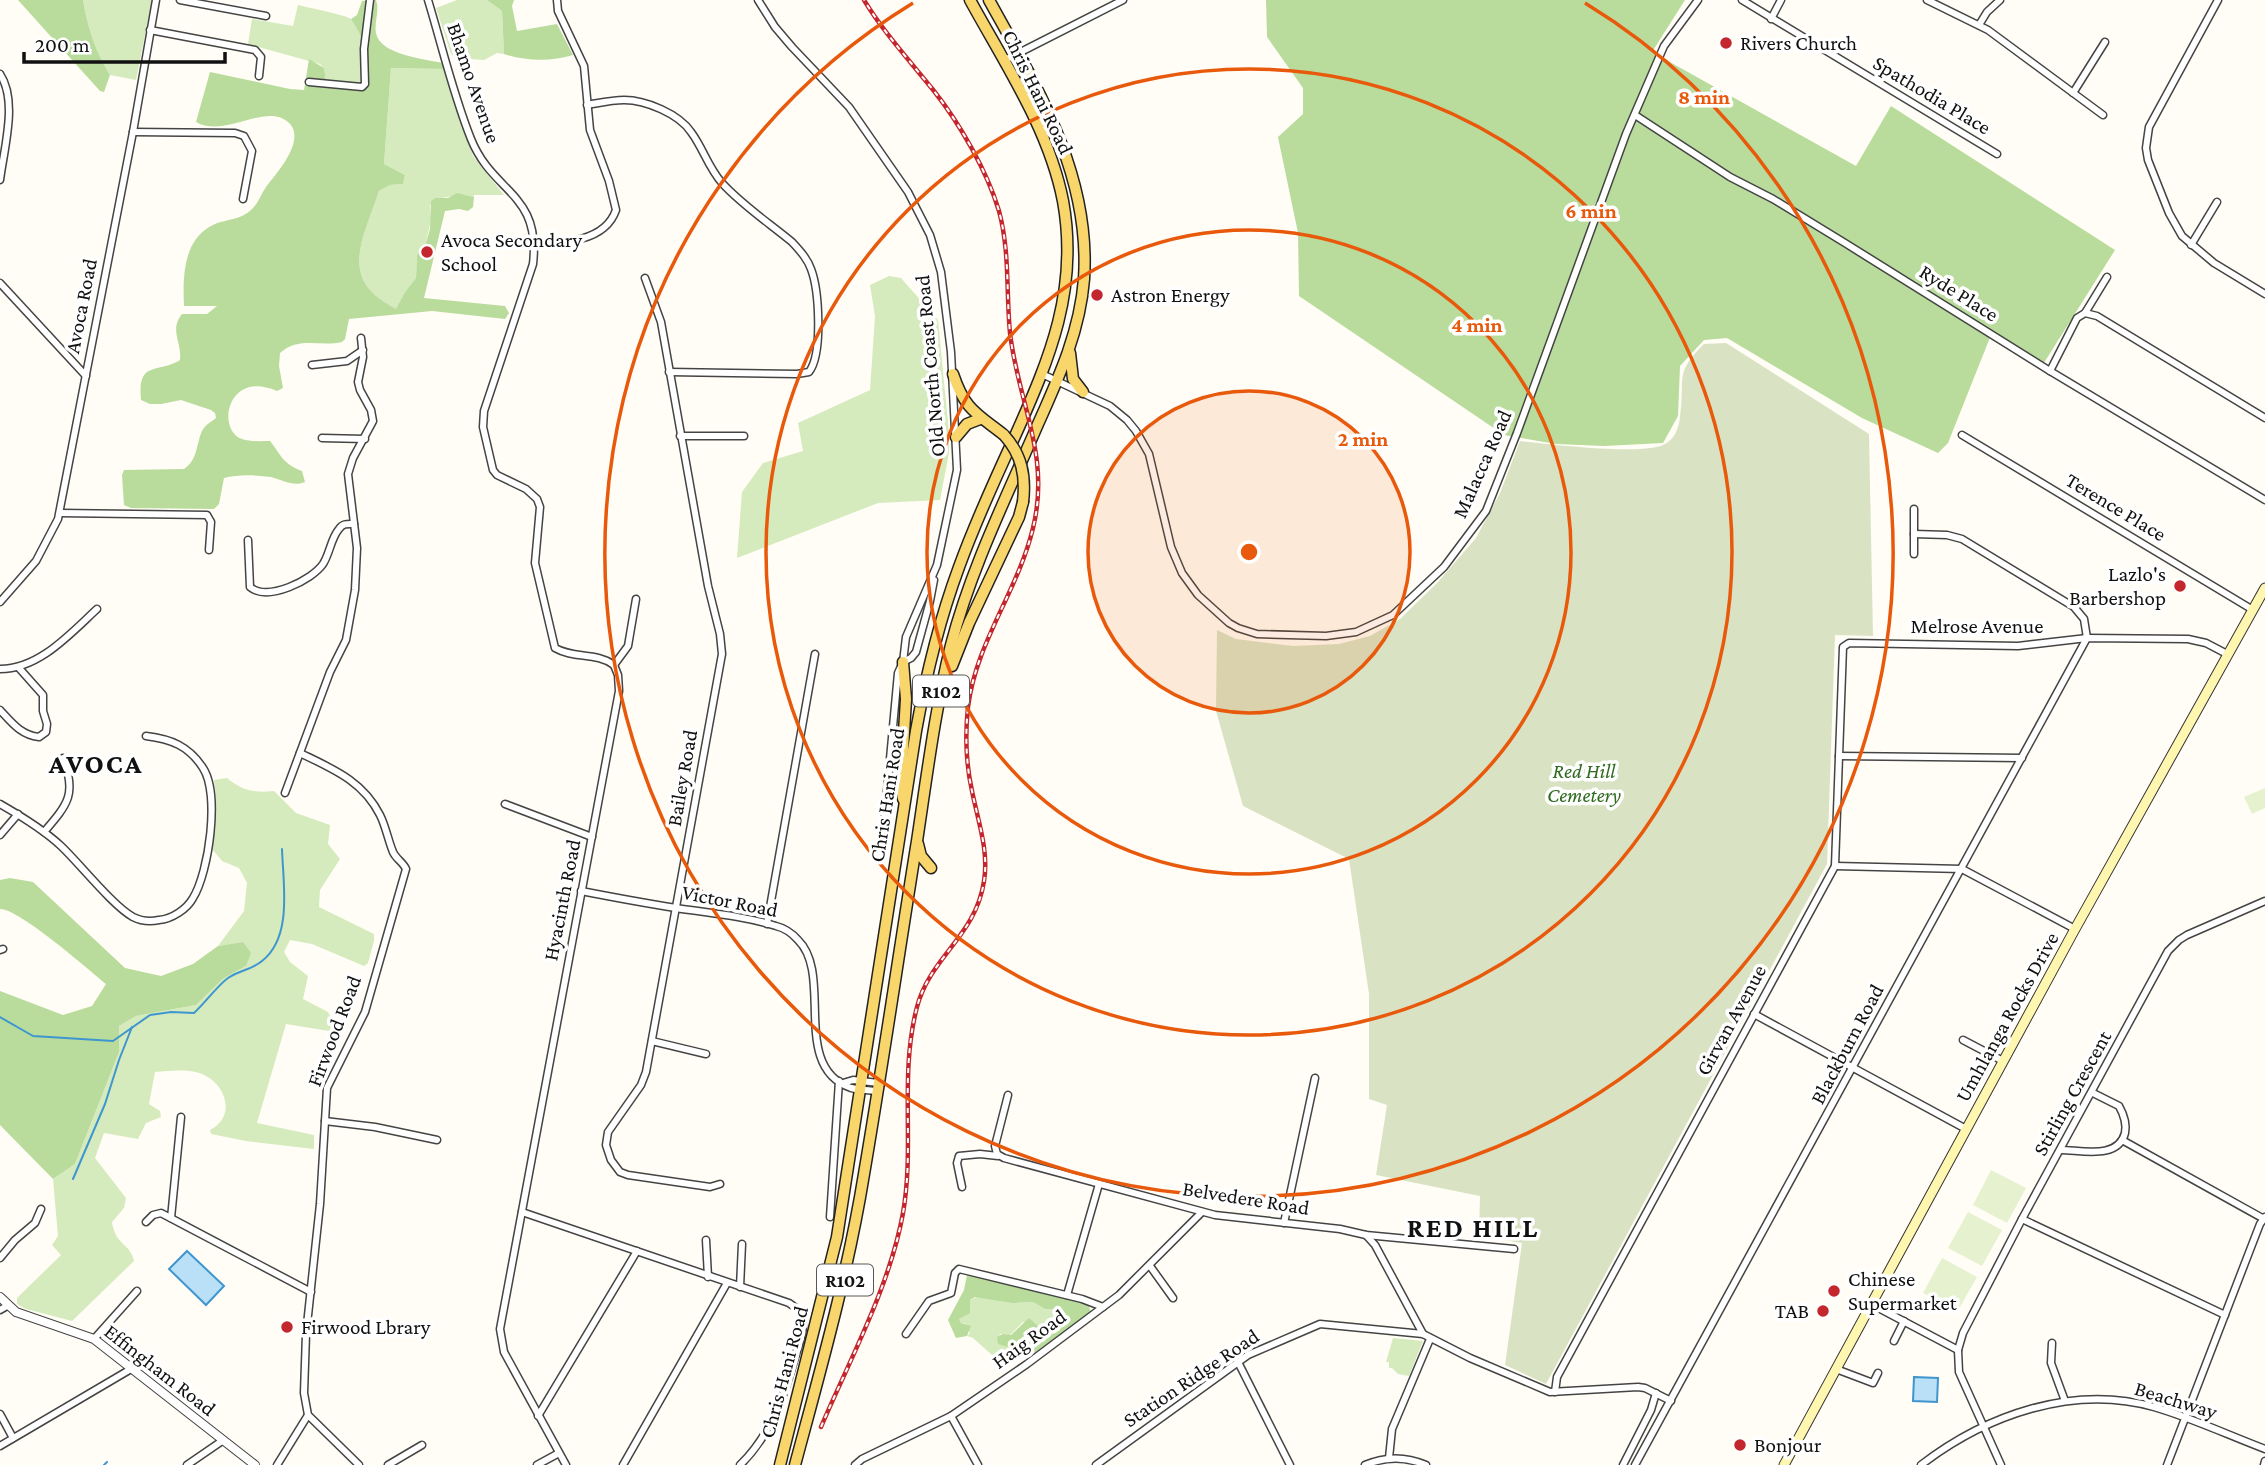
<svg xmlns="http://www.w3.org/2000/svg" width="2265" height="1465" font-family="'Crimson Pro',serif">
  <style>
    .green { fill: #d5ebbd }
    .forest { fill: #b9dc9c }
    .cemetery { fill: #d9e3c4 }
    .pitch { fill: #e6f2cf }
    .water { fill: #b9e0f7; stroke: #3f96cf; stroke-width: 2 }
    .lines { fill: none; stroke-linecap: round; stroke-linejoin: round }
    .stream { stroke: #3f96cf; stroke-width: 2 }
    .minor-casing { stroke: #444; stroke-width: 9 }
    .tertiary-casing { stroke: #444; stroke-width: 10 }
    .secondary-casing { stroke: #333; stroke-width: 11 }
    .primary-casing { stroke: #222; stroke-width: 13 }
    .minor { stroke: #fff; stroke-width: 6 }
    .tertiary { stroke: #fff; stroke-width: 8 }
    .secondary { stroke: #fff6b0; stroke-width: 9 }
    .primary { stroke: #f9d66b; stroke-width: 10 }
    .rail-casing { stroke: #c4262e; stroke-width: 4.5 }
    .rail { stroke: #fff; stroke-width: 2; stroke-dasharray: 5; stroke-linecap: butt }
    .primary-bridge-casing { stroke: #222; stroke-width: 13; stroke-linecap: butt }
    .primary-bridge { stroke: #f9d66b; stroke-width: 10 }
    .ring { fill: none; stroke: #e8590c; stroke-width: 3.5 }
    .poi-dot { fill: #c4262e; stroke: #fff; stroke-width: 2.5 }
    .labels { text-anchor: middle; stroke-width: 7; stroke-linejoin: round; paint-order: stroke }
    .shield { fill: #fff; stroke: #585858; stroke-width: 2 }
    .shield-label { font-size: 19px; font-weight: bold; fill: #111 }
    .poi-label { font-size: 21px; fill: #111; stroke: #fff; text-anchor: start }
    .street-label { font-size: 21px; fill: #111; stroke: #fff }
    .park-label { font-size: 21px; font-style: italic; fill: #2f6b1f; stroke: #fff }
    .district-label { font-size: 28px; font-weight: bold; letter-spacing: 2px; fill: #111; stroke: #fff }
    .centre { fill: #e8590c; stroke: #fff; stroke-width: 3.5 }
    .ring-label { font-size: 21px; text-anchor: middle; font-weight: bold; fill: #e8590c; stroke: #fff; stroke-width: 7; stroke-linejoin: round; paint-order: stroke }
  </style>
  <rect width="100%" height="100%" fill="#fffdf5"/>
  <g class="green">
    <path d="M83,0H152L136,80L110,75C96,53 87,26 83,0Z"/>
    <path d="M457,0H487L502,11L504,54L497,53L484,60L456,58L451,54L436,8Z"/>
    <path d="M298,5C309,8 343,14 351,19C370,33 367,67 366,87L361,90L327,87L324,68L320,64L248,44L252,19L293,26Z"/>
    <path d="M391,68L445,69L473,156L504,195H474V197C456,191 452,199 435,198L430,206L431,220L426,243L417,255L416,278L405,292L396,310C337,278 363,240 379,191L390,185L403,184L405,175L384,164Z"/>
    <path d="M889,276L901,278L938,320L949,433V453L940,500L878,503L737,558L742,492L763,463L803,451L798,423L870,390L875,316L870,285Z"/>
    <path d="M227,778C243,791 254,793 274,791L296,813L330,825L328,844L340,859L320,890L319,907L374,934V941L368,963L364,966L312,944L290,940L284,952L290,962L308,976L303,999L328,1012L334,1024L329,1031L286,1024L257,1123L314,1135V1149L246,1141L211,1134L210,1130C238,1116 225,1081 199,1073C186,1069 169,1071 155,1072L149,1104L160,1111L161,1117L146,1123L138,1139L104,1133L95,1158L126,1198L124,1208L112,1222C115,1245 130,1243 134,1261L72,1321L26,1309L17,1304V1298L61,1255L52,1245L58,1236L53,1179L75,1164L119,1052V1026L136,1016L196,1005L224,978L246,966L243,942L218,946L244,911L247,883L239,868L222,861L212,849L216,800L214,780Z"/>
    <path d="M979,1296L1012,1303L1033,1302L1045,1309L1056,1310L1051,1326L1039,1328L1023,1322L1010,1335L999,1334L1015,1356L992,1355L973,1338L967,1336L970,1333L966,1324L961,1323L959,1319L970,1300Z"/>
    <path d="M1393,1338L1423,1341L1409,1376L1398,1374L1392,1368H1389V1362H1386Z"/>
  </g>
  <g class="forest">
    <path d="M18,0H83C87,26 96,53 110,75L104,92L100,91Z"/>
    <path d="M376,0C380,11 374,21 376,33C380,55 425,59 443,63L445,69L391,68L384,164L405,175L403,184L390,185L379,191C363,240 337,279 396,309L405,292L416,278L417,255L426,243L430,229L431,201L435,198H448L457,193L474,197L473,207L468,211L459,209L445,211L424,298L505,306L509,313L505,319L432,311L349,319L345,339L342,342C320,347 299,336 280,353L279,366L283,388L277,391C227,369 216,430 242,439C251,442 261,441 270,441C281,455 283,464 302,471L305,482C294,487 282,480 271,477C256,475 238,474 224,478L219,504L214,509L131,508L124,505L122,475L124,470L184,469C198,460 196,444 202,431C205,425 211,422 216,418L215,413L211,410L181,400L161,404H150L141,400C137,360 157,374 180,360C182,342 169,330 182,314H207L217,306H184C183,284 183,257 196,239C216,214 233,226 251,210C258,204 261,194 266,187C276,174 308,139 288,122C265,102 225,139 196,122L210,72L290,89L304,90L309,59L324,68L327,87L361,90L366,87C367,59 368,43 351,19L357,15L362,1Z"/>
    <path d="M487,0H514L512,6L517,31L557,24L573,55C552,62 524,61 504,54L502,11Z"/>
    <path d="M1266,0H1685L1652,52L1856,166L1891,106L2115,250L2042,366L1991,335L1948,443L1938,453L1862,418L1727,338L1704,340L1680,366L1678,416L1663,443L1604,446L1556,444L1504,435L1299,296L1298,233L1278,137L1303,114V88L1267,37Z"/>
    <path d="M10,878L33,882L125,968L161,976L193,964L218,946L243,942L251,953L246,966L224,978L196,1005L136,1016L119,1026V1052L75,1164L53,1179L0,1125V991L63,1015L92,1006L106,984C88,969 18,908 0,909V880Z"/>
    <path d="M967,1275L1088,1304L1091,1312L1089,1315L1028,1357L1015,1356L1008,1347L998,1344L997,1337L1003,1334L1011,1335L1029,1318L1039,1327L1051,1326L1056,1310L1045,1309L1033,1302L1012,1303L975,1297L970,1300V1313L959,1319L961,1323L971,1326L967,1336L956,1338L948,1320L964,1290Z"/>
  </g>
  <path class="cemetery" d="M1726,343L1869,434L1873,636L1835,635L1827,864L1546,1384L1505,1365L1522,1243L1479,1236L1480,1196L1376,1175L1387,1105L1369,1099V994L1349,859L1243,806L1216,711L1217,630L1236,639L1293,646L1339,644L1370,636L1400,619L1437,583L1476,538L1500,493L1520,441C1546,444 1647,456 1665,444C1675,439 1679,427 1680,417C1686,379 1673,374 1704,344Z"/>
  <g class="pitch">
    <path d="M2265,788V808L2252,814L2244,797Z"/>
    <path d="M1991,1170L2026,1188L2007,1223L1973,1205Z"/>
    <path d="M1968,1212L2002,1230L1982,1266L1948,1248Z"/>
    <path d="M1942,1258L1977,1277L1957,1312L1923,1293Z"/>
  </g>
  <g class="water">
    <path d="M187,1251L224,1286L206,1305L169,1269Z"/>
    <path d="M1914,1377L1938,1378L1937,1402L1913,1401Z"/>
  </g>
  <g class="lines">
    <g class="stream">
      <path d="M0,1017L33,1036L113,1041L150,1015L171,1012L194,1013C205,1003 218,985 228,978C238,971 253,969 262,961C293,937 283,883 282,849"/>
      <path d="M73,1179L105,1104L119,1060L132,1027"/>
      <path d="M104,1465L107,1462"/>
    </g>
    <g class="minor-casing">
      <g id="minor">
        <path d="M180,0L266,16"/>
        <path d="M428,0C442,46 453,94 471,139C493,194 541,192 533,264L484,411L483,427L493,470L497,475L526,489L537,499L540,507L535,563L555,648C574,659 596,652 614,665"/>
        <path d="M758,0L775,27L792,47L849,107L908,192L930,235L941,272L951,352L957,470L937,565L906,637L903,662L898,673L883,834"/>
        <path d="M1742,0L1997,154"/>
        <path d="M1927,0L1988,30L2103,115"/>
        <path d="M2218,0L2149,127L2146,148L2148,160L2169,213L2182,236L2214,263L2265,294"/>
        <path d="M1771,19L1781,0"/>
        <path d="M1979,25L1987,12L2000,0"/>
        <path d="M150,30L255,50L261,57L259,76"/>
        <path d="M1003,61L1123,0"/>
        <path d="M0,74C18,101 4,148 0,180"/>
        <path d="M309,82L362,87L365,84L364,49L370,0"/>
        <path d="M2073,93L2105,42"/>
        <path d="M587,105C599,103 612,100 624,100C646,100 679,114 691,132C703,148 708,167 722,183C742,205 769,223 792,242C800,251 807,258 811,269C819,290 823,354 809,372L797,374L669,372"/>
        <path d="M1635,115L1730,177L1773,199L1845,243L2050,371L2265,500"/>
        <path d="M133,132L235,133L244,136L252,151L243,199"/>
        <path d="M536,243C563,243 605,242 616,210L609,181L590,130L584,66L558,11L557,0"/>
        <path d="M2191,245L2217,202"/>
        <path d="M645,278L661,322L708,586L720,634L722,654L646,1072L641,1085L608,1132L606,1145L611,1160L620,1172L628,1175L710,1187L720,1184"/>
        <path d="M0,283L86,376"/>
        <path d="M2085,313L2097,316L2265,418"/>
        <path d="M312,365L347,361L363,350"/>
        <path d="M2050,371L2077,318L2085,313L2107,277"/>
        <path d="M1042,374L1110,406L1127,420L1136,431L1149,454L1171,547L1182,573L1198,595L1229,623L1238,628L1257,634L1326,636L1356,632L1393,615L1444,567L1486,511L1517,433L1626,134L1664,46L1698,0"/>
        <path d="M1962,435L2253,610"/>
        <path d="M680,436H744"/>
        <path d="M322,438L365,439"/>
        <path d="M1914,509V554"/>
        <path d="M60,513L207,515L211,522L209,550"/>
        <path d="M248,540L250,587C268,602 312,580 323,564C330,553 331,538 339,529C343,523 348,524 354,524"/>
        <path d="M0,602L36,561L58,519L133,132L156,0"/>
        <path d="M903,662L911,658L916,652L930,601L934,580"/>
        <path d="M614,665L628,646L636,599"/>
        <path d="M0,669C39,669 70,634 97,609"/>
        <path d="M0,710C12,723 21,735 39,737L46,732L47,724L43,711V695L19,668"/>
        <path d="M300,753C333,769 363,781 380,815C386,827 388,840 393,852C396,859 403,862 406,869L365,1012L327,1088L320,1204L306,1334L304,1393L308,1415L359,1465"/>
        <path d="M1839,756L2022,758"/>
        <path d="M285,793L330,672L346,640L355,590L357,548L348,474L353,458L373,421L371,410L360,390L358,382L363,357L361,338"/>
        <path d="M0,804C21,816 43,829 61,846C80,864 113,906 133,917C141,921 150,922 159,920C172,919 187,909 193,898C209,872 220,794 203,768C189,746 171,739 146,736"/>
        <path d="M505,804L592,837"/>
        <path d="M44,832C68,804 77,794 63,758"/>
        <path d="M0,835L18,814"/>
        <path d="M1835,866L1962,869L2075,929"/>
        <path d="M581,891C612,897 644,903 676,908C709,913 744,916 776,926C784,928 792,933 798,940C834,975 790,1067 851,1088C859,1090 869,1090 877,1091"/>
        <path d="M767,924L815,654"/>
        <path d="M0,950L3,949"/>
        <path d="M1754,1014L1966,1129"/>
        <path d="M1963,1040L2003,1061"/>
        <path d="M652,1041L706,1054"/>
        <path d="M843,1083L853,1080L878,1083"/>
        <path d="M1008,1095L995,1146L997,1154L1004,1158L1215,1215L1340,1229L1366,1235L1514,1249"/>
        <path d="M325,1121L375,1127L437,1140"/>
        <path d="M2122,1140L2264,1219"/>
        <path d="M2061,1150C2081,1150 2118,1160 2125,1133C2127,1123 2124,1115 2119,1106L2093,1093"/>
        <path d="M962,1187L957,1163L959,1156L980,1154L998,1156"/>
        <path d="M522,1212L789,1303L800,1311C807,1325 800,1340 796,1354C785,1394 771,1435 740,1465"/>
        <path d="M830,1217L839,1081"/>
        <path d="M171,1218L181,1117"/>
        <path d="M2022,1219L2225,1315"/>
        <path d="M146,1222L153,1215L161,1213L311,1292"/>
        <path d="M1284,1223L1315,1078"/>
        <path d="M1366,1235L1375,1245L1423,1334"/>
        <path d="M706,1240L708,1277"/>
        <path d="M0,1258L15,1240L35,1223L41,1209"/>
        <path d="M1150,1266L1173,1298"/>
        <path d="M740,1287L742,1244"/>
        <path d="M1067,1295L1099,1184"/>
        <path d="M1871,1304L1958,1350"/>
        <path d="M0,1310L7,1306"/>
        <path d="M906,1334L929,1301L951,1293L955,1273L959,1269L1082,1299L1103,1307"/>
        <path d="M94,1339L137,1291"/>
        <path d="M1894,1341L1904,1321"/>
        <path d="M2052,1343L2051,1363L2065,1401"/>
        <path d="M1238,1362L1290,1465"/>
        <path d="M1836,1369L1873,1383L1878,1373"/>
        <path d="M1555,1392L1557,1377L1835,866L1843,647L1849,643L2018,646L2087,638L2188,639L2206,643L2227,654"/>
        <path d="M0,1414L13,1438"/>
        <path d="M538,1416L637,1251"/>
        <path d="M951,1416L978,1465"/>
        <path d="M0,1446L131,1369"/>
        <path d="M1389,1458L1392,1429L1430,1339"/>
        <path d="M187,1465L222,1441"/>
        <path d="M277,1465L308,1415"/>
        <path d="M388,1465L422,1445"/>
        <path d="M537,1465L559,1453"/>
        <path d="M566,1465L504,1352L500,1329L619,691L618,675L614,665"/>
        <path d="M623,1465L727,1283"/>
        <path d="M855,1465L862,1459L951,1416L1027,1364L1119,1295L1202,1212"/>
        <path d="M1096,1465L1248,1355L1320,1324L1423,1334L1470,1358L1550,1392L1638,1387L1645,1388L1671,1401"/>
        <path d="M1365,1465C1386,1456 1405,1456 1426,1465"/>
        <path d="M1623,1465L1651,1410L1656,1393"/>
        <path d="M1635,1465L2087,638L2084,619L2074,607L1962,539L1947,535L1914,534"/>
        <path d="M1921,1465C1986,1415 2073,1384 2154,1407C2192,1418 2228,1435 2265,1449"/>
        <path d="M2001,1465L1959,1372L1958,1350L1963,1333L2022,1219L2168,951L2179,940L2187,935L2265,901"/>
        <path d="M2167,1465L2260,1224L2265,1217"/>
        <path d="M2264,1465L2265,1461"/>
      </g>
    </g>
    <g class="tertiary-casing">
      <path id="tertiary" d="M0,1297L16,1312L94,1339L255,1465"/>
    </g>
    <g class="secondary-casing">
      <path id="secondary" d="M1784,1465L2075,929L2265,588"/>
    </g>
    <g class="primary-casing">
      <g id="primary">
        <path d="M1070,353L1073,379L1083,392"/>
        <path d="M953,374C965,410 976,413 1004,435"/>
        <path d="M956,437L967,424L980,419"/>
        <path d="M903,662L906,699L901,783L903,799"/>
        <path d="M952,666L969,623L1019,517L1023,502"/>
        <path d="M918,844L921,856L931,868"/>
        <path d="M780,1465L837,1237L916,731C926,675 939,621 959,567C975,523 995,479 1015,436C1050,358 1079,289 1063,201C1049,129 1005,64 970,0"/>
        <path d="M795,1465C821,1368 848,1273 864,1174C883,1063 899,952 917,841C927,775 935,710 951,645C971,568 1007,496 1038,424C1059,377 1080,331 1084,279C1091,175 1037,87 989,0"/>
      </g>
    </g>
    <use href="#minor" class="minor"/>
    <use href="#tertiary" class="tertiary"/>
    <use href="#secondary" class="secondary"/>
    <use href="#primary" class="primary"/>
    <g class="rail-casing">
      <path id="rail" d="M821,1427C850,1359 890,1286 903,1213C915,1145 899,1075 917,1007C930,957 976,936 984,881C989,851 978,821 972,791C966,764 965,735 968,707C976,642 1018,591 1033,528C1051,455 1018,403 1010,333C1006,292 1010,252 999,211C987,171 960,124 934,91C910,61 884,33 864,0"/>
    </g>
    <use href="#rail" class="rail"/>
    <g class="primary-bridge-casing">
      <path id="primary-bridge" d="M1004,435C1022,455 1026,476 1023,502"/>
    </g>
    <use href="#primary-bridge" class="primary-bridge"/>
  </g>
  <circle cx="1249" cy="552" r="161" fill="#e8590c" fill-opacity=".12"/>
  <g class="ring">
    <circle cx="1249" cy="552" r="161"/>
    <circle cx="1249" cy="552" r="322"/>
    <circle cx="1249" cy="552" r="483"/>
    <path d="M1585 3A644 644 0 1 1 913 3"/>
  </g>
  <g class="poi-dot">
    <circle cx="1726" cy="43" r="7"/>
    <circle cx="427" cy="252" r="7"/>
    <circle cx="1097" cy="295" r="7"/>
    <circle cx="2180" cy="586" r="7"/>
    <circle cx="1834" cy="1291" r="7"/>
    <circle cx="1823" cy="1311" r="7"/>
    <circle cx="287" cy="1327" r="7"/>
    <circle cx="1740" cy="1445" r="7"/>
  </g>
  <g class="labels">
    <g class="shield">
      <rect x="913" y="675.5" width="56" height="31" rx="5"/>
      <rect x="817" y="1264.5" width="56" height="31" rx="5"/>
    </g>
    <g class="shield-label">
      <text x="941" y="698">R102</text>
      <text x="845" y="1287">R102</text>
    </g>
    <g class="poi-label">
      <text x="1740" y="50">Rivers Church</text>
      <text x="441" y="247">Avoca Secondary<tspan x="441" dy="24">School</tspan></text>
      <text x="1111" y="302">Astron Energy</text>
      <text x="2166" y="581" text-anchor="end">Lazlo's<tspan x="2166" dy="24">Barbershop</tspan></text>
      <text x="1848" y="1286">Chinese<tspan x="1848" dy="24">Supermarket</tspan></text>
      <text x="1809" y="1318" text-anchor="end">TAB</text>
      <text x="301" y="1334">Firwood Lbrary</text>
      <text x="1754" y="1452">Bonjour</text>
    </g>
    <g class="street-label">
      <text transform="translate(474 83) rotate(71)" y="7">Bhamo Avenue</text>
      <text transform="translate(1038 92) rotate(64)" y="7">Chris Hani Road</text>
      <text transform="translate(1932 95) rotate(31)" y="7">Spathodia Place</text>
      <text transform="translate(1959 293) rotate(32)" y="7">Ryde Place</text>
      <text transform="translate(81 306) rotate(-79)" y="7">Avoca Road</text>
      <text transform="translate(930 366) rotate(-95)" y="7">Old North Coast Road</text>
      <text transform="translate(1482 464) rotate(-66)" y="7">Malacca Road</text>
      <text transform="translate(2116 507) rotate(31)" y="7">Terence Place</text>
      <text x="1977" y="633">Melrose Avenue</text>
      <text transform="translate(682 778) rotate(-80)" y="7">Bailey Road</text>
      <text transform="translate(887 795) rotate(-81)" y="7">Chris Hani Road</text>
      <text transform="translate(562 900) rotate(-79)" y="7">Hyacinth Road</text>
      <text transform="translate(730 901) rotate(11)" y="7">Victor Road</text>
      <text transform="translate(2007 1017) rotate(-61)" y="7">Umhlanga Rocks Drive</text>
      <text transform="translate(1731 1020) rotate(-61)" y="7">Girvan Avenue</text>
      <text transform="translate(334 1031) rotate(-69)" y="7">Firwood Road</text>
      <text transform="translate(1847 1044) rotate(-62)" y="7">Blackburn Road</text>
      <text transform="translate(2072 1093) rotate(-61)" y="7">Stirling Crescent</text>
      <text transform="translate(1246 1198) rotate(9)" y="7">Belvedere Road</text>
      <text transform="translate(1029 1339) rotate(-36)" y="7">Haig Road</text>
      <text transform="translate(160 1370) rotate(38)" y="7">Effingham Road</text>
      <text transform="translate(784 1372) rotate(-75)" y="7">Chris Hani Road</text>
      <text transform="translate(1191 1378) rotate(-34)" y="7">Station Ridge Road</text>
      <text transform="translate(2176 1400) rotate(17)" y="7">Beachway</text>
    </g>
    <g class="park-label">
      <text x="1584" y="778">Red Hill<tspan x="1584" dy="24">Cemetery</tspan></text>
    </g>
    <g class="district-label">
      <text x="96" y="773">AVOCA</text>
      <text x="1473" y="1237">RED HILL</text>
    </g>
  </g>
  <circle cx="1249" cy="552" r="10" class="centre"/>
  <g class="ring-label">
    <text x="1704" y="104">8 min</text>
    <text x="1591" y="218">6 min</text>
    <text x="1477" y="332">4 min</text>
    <text x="1363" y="446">2 min</text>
  </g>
  <path d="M24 52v10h201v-10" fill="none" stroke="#111111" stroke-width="3.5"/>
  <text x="35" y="52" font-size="21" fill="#111111" stroke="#ffffff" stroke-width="5" paint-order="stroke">200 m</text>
</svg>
